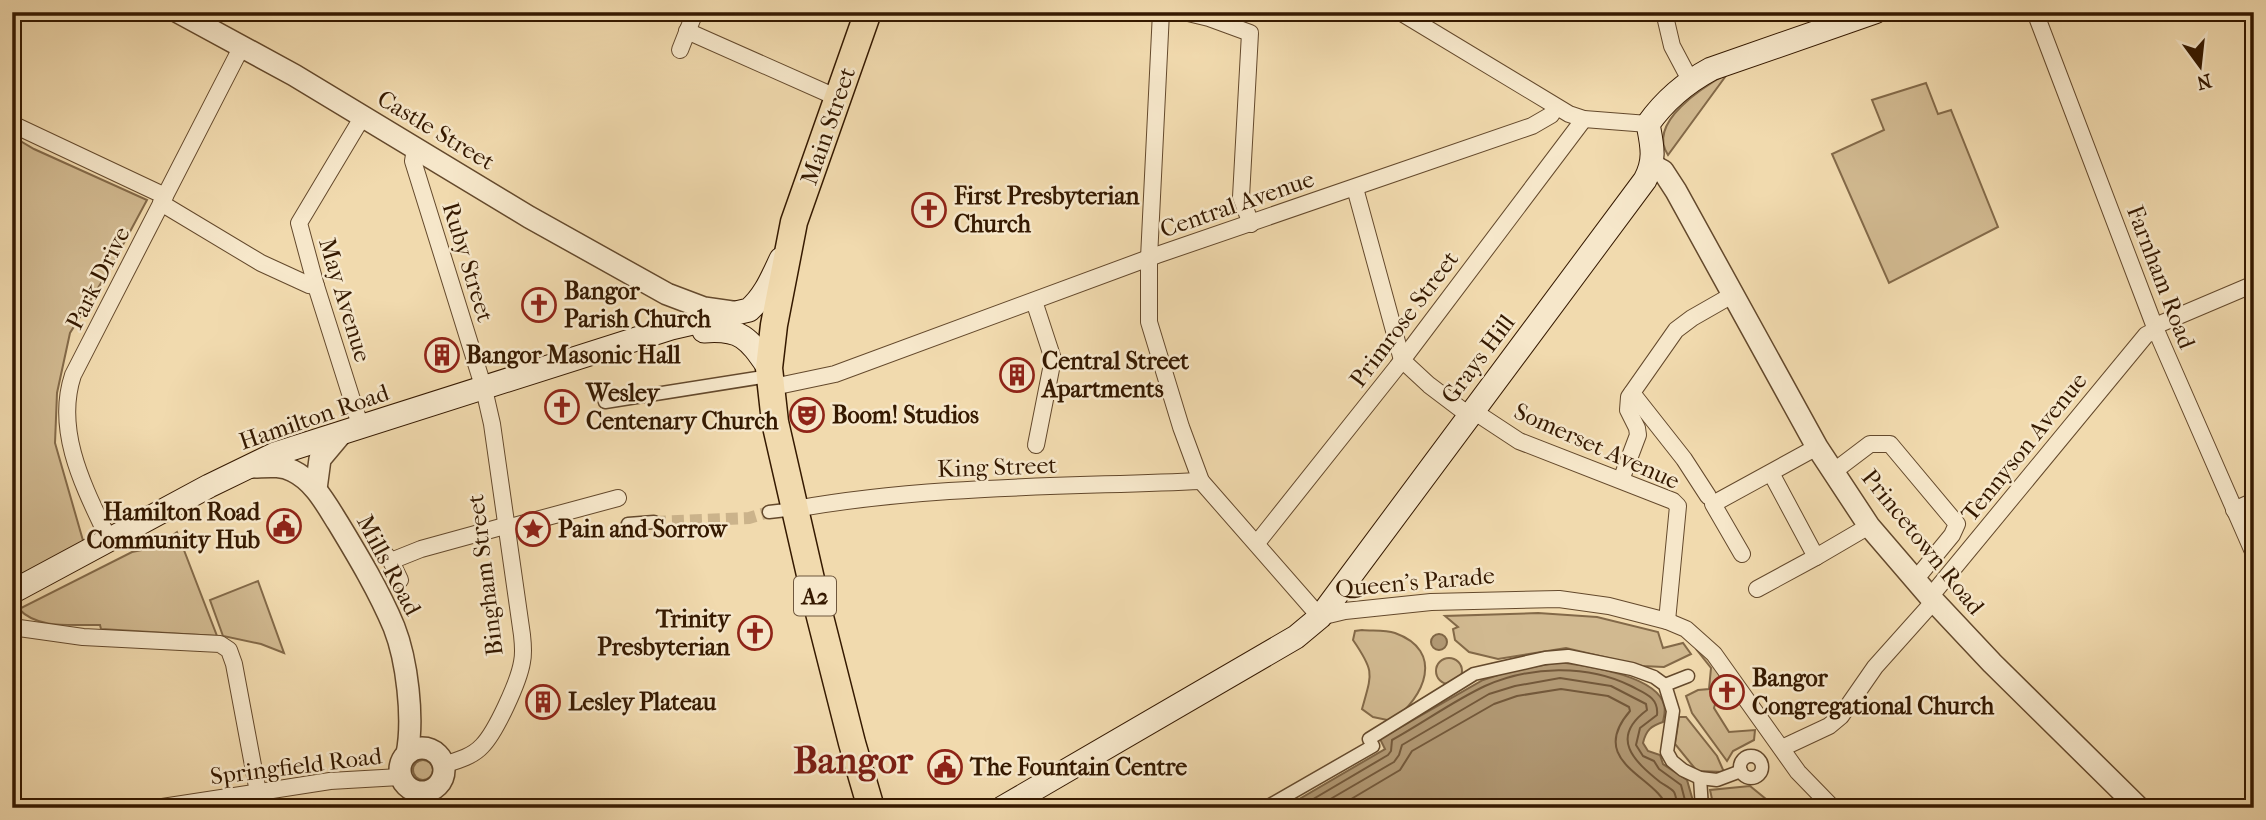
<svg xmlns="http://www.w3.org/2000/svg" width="2266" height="820" font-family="'IM FELL French Canon',serif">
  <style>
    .green { fill: #d1b990; stroke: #836948; stroke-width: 2 }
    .water { fill: #b19873; stroke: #7f6545; stroke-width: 2 }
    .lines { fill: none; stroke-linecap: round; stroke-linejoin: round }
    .shore { stroke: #73583a; stroke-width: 2 }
    .pedestrian-tunnel { stroke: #cbb38b; stroke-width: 12; stroke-dasharray: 12 6; stroke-linecap: butt }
    .pedestrian-casing { stroke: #64492c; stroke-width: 15 }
    .minor-casing { stroke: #64492c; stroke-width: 18 }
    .tertiary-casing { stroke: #64492c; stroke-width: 24 }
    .secondary-casing { stroke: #351900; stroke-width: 25 }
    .primary-casing { stroke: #351900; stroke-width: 29 }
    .pedestrian { stroke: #f6e7ca; stroke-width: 12 }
    .minor { stroke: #f6e7ca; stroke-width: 16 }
    .tertiary { stroke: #f6e7ca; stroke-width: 21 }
    .secondary { stroke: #f6e7ca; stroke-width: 23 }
    .primary { stroke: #f1daae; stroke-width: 26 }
    .labels { text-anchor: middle; stroke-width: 5; stroke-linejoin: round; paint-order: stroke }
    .shield { fill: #f6e7ca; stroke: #6f573d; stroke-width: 2 }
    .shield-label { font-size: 23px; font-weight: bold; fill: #351900 }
    .street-label { font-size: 24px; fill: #351900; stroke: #f6e7ca }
    .poi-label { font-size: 24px; font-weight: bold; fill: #351900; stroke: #f6e7ca; text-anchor: start }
    .town-label { font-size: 38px; font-weight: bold; fill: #7a1f14; stroke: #f6e7ca }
  </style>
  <rect width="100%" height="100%" fill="#f1daae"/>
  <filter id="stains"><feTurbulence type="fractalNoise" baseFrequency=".00286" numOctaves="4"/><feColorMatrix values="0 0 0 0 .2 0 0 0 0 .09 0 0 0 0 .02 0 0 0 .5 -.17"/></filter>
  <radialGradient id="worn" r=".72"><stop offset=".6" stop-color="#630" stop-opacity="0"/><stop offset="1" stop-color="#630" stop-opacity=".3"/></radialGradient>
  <g class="green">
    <path d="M1728,73L1668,155C1646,122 1705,86 1728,73Z"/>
    <path d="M1926,83L1938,114L1951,110L1998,227L1889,283L1832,154L1884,130L1872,100Z"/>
    <path d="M12,136L34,149L147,200L111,267L70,333L57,393L55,443L84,544L12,584Z"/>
    <path d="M177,532L217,636L101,629L100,625C74,624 38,630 19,609L132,552L156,547Z"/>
    <path d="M258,581L284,653L261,644L223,636L210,600Z"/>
    <path d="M1538,613L1597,617L1658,632L1663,648L1683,643L1691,654L1664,667L1642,666L1566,648L1498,659L1469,652L1455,640L1453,629L1458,627L1445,616Z"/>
    <path d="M1362,630C1373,631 1385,630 1395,633C1445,651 1425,697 1392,721L1373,717L1362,709C1372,673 1375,672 1353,640L1355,631Z"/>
    <path d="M1696,649L1711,660L1723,676L1714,708L1729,732L1755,730L1754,740L1733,751L1727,761L1692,713L1686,696L1698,690L1709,689L1711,668Z"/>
    <circle cx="1449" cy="671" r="13"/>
    <path d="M1679,717H1686L1717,756L1724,772L1697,771L1675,744Z"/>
    <circle cx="423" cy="770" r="10"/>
    <path d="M1750,786L1777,808H1714L1710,790Z"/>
  </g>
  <g class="water">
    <circle cx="1439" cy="642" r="8"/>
    <path d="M1560,662C1586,666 1657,675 1664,705C1666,710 1664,717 1663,722C1651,726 1646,730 1643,743L1648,751L1660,755L1663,764L1687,780L1695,808H1284L1385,749L1380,739L1483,680L1510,671Z"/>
  </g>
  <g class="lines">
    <g class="shore">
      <path d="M1298,808L1388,755L1391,751L1392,740C1423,723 1453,701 1485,686C1530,666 1587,664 1631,686C1644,693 1659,697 1657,715L1640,728L1636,745L1643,756L1654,761L1659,769L1681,785L1687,808"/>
      <path d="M1315,808L1394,762L1399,755L1402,745L1489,694L1515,686L1560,678L1611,686L1646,704L1647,710C1609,738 1634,761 1660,782C1664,785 1671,788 1674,792C1676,795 1677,804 1678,808"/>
      <path d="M1336,808L1400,770L1412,751L1494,704L1517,696L1561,689L1608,696L1629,707L1630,711C1585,763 1659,777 1667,808"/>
    </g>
    <path class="pedestrian-tunnel" d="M654,522L749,518L769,512"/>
    <g class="pedestrian-casing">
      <g id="pedestrian">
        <path d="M605,402L769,376"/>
        <path d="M769,512L795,509"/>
        <path d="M628,524L654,522"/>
        <path d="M1665,685L1688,676"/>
        <circle cx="1751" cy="767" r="11"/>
        <path d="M1700,778L1702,808"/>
        <path d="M1265,808L1373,746L1369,739L1474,674L1545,658L1568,656L1632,669L1654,677L1665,685L1673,711L1667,752L1672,761L1683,770L1700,778L1717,780L1741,771"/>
      </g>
    </g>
    <g class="minor-casing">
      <g id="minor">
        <path d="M1161,12L1149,258V322L1181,427L1201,481L1320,617L1345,611L1431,602L1559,599L1609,606L1667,621L1686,629L1714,654L1798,772L1833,808"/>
        <path d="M1184,12L1209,18L1250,33L1241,197L1251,224"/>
        <path d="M1400,12L1569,114L1584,119L1648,124"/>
        <path d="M1664,12L1672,46L1690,80"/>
        <path d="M2035,12L2156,330L2254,554"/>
        <path d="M687,31L838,98"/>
        <path d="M680,50L695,12"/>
        <path d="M12,124L165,196"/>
        <path d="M415,149L413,161L484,389L492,424L522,635C523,644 524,653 522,662C519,681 496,732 482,746C472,757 456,761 443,765"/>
        <path d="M1355,188L1402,360L1429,385L1462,410L1481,416L1519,441L1673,501L1678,506L1667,621"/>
        <path d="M161,203L261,263L309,285L316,286"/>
        <path d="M1034,301L1053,359L1036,445"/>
        <path d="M2155,326L2254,284"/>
        <path d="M769,382L778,386L835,374L1157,255L1532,126L1551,115L1556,107"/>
        <path d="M1632,393L1684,459L1708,496"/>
        <path d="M361,428L316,286L299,223L363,116"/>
        <path d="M1833,472L1870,444H1890L1957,524L1952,535L1915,580"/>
        <path d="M1771,473L1816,557L1869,526"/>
        <path d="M1621,480L1638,435L1637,428L1628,410L1629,397L1676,330L1692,318L1734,294"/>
        <path d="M795,509C928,485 1066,487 1201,481"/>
        <path d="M2234,510L2254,501"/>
        <path d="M109,540C85,489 54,432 73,375L242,46"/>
        <path d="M1257,543L1397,367L1584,119"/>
        <path d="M380,548L391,561L400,580"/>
        <path d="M1742,554L1713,504L1817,447"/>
        <path d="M391,561L421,549L501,527L514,526L618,498"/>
        <path d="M1757,589L1816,557"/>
        <path d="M1930,597L2146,335L2156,330"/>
        <path d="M12,627L83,637L220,644L229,650L234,664L258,792"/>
        <path d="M1782,748L1829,726L1841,716L1875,667L1934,601"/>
        <path d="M156,808L330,781L400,777"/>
      </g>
    </g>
    <g class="tertiary-casing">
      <g id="tertiary">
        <path d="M178,12L294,75L529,217L667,294L704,308L732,312"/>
        <path d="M1652,165L1663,171L1676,191L1817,447L1869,526L1930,597L1992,663L2139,808"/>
        <path d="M251,467C265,467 280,464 293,471C314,481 326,504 338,523C358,556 379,591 394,627C407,660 414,718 407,754"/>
        <path d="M316,489L320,459L341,434"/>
        <circle cx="422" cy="770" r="22"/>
      </g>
    </g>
    <g class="secondary-casing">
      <g id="secondary">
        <path d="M704,331C742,328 749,339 769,368"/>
        <path d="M12,592L209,486L275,454L671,328L749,310C765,296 772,278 781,259"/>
        <path d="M1002,808L1296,637L1320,617L1645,180C1656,160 1652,145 1648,124C1665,100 1685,83 1711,69L1875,12"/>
      </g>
    </g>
    <g class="primary-casing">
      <path id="primary" d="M868,12L794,222L774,325L769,368L775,422L816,601L852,743L871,808"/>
    </g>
    <use href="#pedestrian" class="pedestrian"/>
    <use href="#minor" class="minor"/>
    <use href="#tertiary" class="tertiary"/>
    <use href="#secondary" class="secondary"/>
    <use href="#primary" class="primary"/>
  </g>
  <defs>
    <g id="church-ring" transform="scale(1.75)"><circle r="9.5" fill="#f6e7ca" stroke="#8f2418" stroke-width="1.5"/><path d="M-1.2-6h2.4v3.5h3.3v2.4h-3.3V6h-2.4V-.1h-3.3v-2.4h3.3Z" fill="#8f2418"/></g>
    <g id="building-ring" transform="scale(1.75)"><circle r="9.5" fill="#f6e7ca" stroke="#8f2418" stroke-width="1.5"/><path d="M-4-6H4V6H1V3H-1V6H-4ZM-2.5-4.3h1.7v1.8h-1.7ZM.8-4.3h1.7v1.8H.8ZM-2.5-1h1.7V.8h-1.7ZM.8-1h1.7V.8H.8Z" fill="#8f2418"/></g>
    <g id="theatre-ring" transform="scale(1.75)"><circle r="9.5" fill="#f6e7ca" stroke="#8f2418" stroke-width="1.5"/><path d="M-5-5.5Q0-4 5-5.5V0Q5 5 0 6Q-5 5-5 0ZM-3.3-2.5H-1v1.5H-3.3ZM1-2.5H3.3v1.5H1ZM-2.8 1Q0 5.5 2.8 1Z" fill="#8f2418"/></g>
    <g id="civic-ring" transform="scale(1.75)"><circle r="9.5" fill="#f6e7ca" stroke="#8f2418" stroke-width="1.5"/><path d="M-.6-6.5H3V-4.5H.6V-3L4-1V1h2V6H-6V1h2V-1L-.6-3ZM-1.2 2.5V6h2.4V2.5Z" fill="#8f2418"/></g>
    <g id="sight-ring" transform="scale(1.75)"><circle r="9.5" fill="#f6e7ca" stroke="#8f2418" stroke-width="1.5"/><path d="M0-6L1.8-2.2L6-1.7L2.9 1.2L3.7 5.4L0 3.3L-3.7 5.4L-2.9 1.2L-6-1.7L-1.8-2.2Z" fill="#8f2418"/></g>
  </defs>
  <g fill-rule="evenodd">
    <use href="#church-ring" x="929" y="210"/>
    <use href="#church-ring" x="539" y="305"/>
    <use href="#building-ring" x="442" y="355"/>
    <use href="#building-ring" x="1017" y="375"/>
    <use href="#church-ring" x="562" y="407"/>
    <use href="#theatre-ring" x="807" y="415"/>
    <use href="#civic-ring" x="284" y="526"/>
    <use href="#sight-ring" x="533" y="529"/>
    <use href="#church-ring" x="755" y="633"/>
    <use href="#church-ring" x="1727" y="692"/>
    <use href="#building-ring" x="543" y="702"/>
    <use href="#civic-ring" x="945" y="767"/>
  </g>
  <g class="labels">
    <rect class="shield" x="794" y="576.5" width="42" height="39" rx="5"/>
    <g class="shield-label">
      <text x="815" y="604">A2</text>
    </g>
    <g class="street-label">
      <text transform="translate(828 126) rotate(-71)" y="8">Main Street</text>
      <text transform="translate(436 130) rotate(31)" y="8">Castle Street</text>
      <text transform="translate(1237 204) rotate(-19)" y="8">Central Avenue</text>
      <text transform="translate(468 262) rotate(73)" y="8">Ruby Street</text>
      <text transform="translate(2161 277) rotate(69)" y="8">Farnham Road</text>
      <text transform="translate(98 278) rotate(-63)" y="8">Park Drive</text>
      <text transform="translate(345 300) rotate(73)" y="8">May Avenue</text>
      <text transform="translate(1404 319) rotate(-53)" y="8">Primrose Street</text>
      <text transform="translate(1478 359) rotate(-53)" y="8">Grays Hill</text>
      <text transform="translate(314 417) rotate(-19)" y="8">Hamilton Road</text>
      <text transform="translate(1597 446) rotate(24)" y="8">Somerset Avenue</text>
      <text transform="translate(2024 447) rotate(-51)" y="8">Tennyson Avenue</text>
      <text transform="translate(997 467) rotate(-2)" y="8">King Street</text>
      <text transform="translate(1923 542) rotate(51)" y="8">Princetown Road</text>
      <text transform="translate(389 565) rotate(62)" y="8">Mills Road</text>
      <text transform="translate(485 575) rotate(-97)" y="8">Bingham Street</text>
      <text transform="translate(1415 582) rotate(-5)" y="8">Queen's Parade</text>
      <text transform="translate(296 766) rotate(-7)" y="8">Springfield Road</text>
    </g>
    <g class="poi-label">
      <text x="954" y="204">First Presbyterian<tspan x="954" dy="28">Church</tspan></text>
      <text x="564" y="299">Bangor<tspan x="564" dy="28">Parish Church</tspan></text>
      <text x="466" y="363">Bangor Masonic Hall</text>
      <text x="1042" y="369">Central Street<tspan x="1042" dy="28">Apartments</tspan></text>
      <text x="586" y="401">Wesley<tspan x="586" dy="28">Centenary Church</tspan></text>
      <text x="832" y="423">Boom! Studios</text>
      <text x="260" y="520" text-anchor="end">Hamilton Road<tspan x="260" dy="28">Community Hub</tspan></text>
      <text x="558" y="537">Pain and Sorrow</text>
      <text x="730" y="627" text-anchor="end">Trinity<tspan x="730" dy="28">Presbyterian</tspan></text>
      <text x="1752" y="686">Bangor<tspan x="1752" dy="28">Congregational Church</tspan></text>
      <text x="568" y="710">Lesley Plateau</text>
      <text x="970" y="775">The Fountain Centre</text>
    </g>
    <g class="town-label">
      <text x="853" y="773">Bangor</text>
    </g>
  </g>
  <rect width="2266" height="820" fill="none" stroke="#f1daae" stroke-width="42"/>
  <rect x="14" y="14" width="2238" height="792" fill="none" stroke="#351900" stroke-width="3.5"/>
  <rect x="21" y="21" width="2224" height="778" fill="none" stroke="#351900" stroke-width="2"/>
  <g transform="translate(2200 66) rotate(165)" stroke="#f6e7ca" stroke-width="5" paint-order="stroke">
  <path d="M0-5L12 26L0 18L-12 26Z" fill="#351900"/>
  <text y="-10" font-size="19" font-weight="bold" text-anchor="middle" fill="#351900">N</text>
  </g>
  <rect width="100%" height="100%" filter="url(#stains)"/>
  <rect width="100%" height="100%" fill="url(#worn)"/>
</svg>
